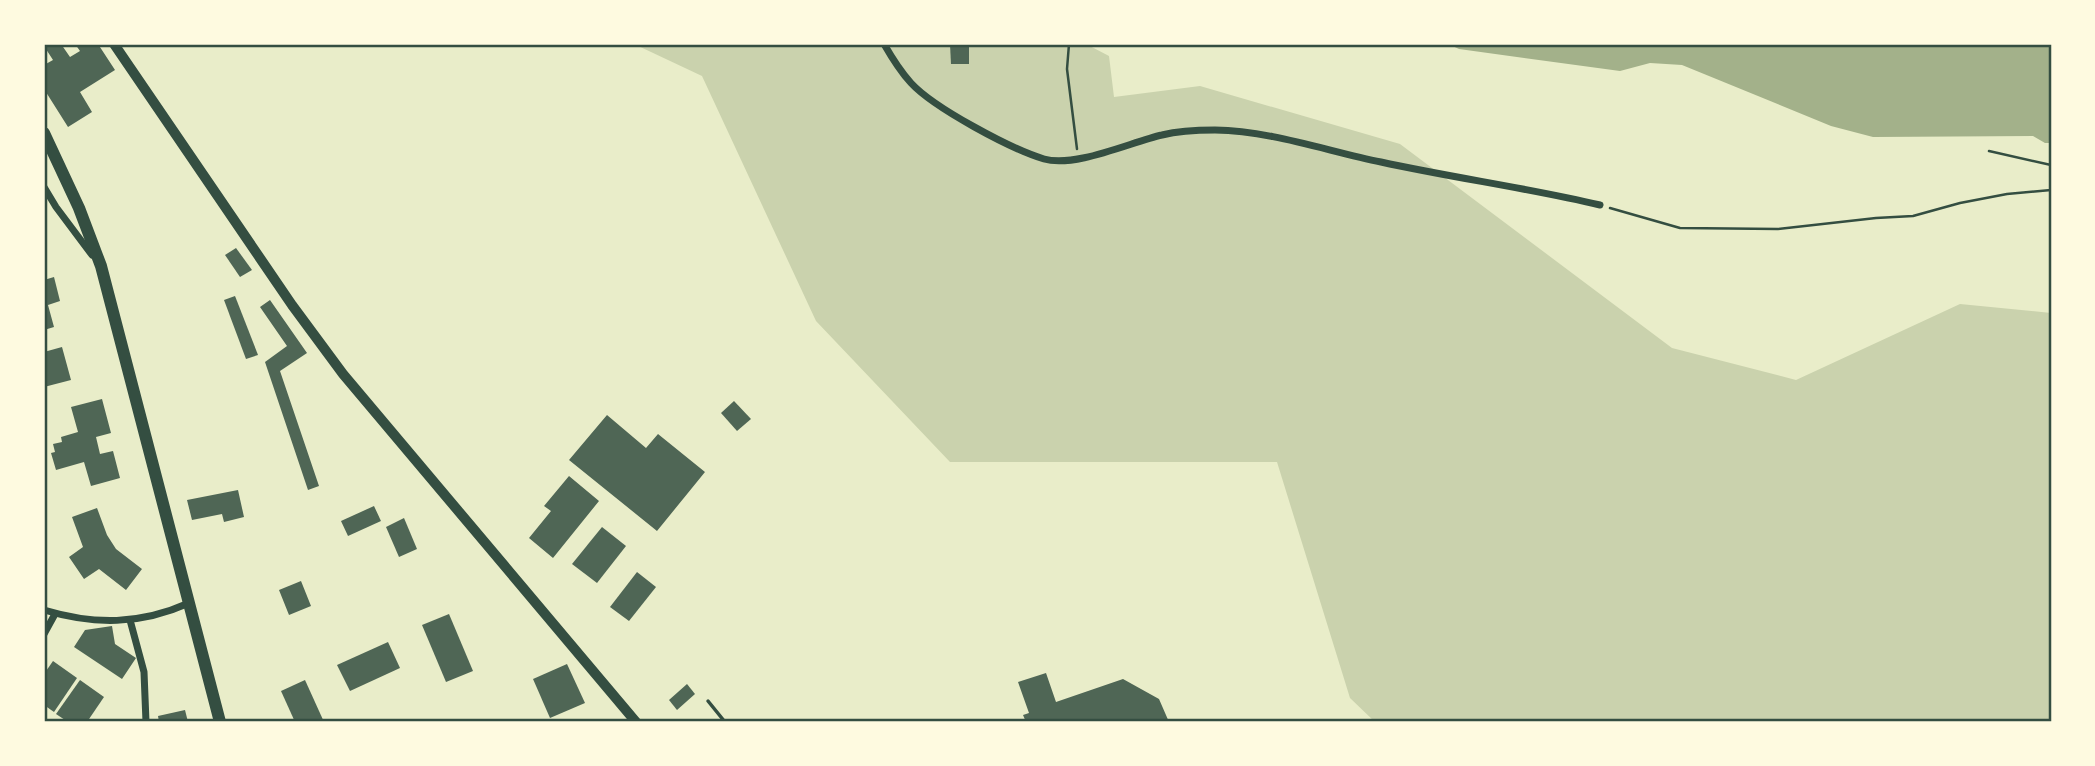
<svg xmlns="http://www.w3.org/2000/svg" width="2095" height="766" font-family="Helvetica,sans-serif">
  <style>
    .green { fill: #cad2ad }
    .water { fill: #a3b18a }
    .building { fill: #4f6655 }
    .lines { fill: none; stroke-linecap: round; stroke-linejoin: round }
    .path { stroke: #344e41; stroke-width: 2.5 }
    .service { stroke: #344e41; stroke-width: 3.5 }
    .minor { stroke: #344e41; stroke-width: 7 }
    .secondary { stroke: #344e41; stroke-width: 10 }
    .primary { stroke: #344e41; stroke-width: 12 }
    .neatline { fill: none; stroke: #344e41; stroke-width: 2.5 }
  </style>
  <rect width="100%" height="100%" fill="#e9edc9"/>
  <path class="green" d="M634,44H1086L1109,56L1114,97L1200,86L1400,144L1672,348L1796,380L1960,304L2051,313V722H1375L1350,698L1277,462H950L816,321L702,76Z"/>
  <path class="water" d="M1448,44H2051V143H2045L2033,136L1873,137L1831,126L1682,65L1650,63L1620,71L1459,49Z"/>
  <g class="building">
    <path d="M47,44H61L70,57L80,51L75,44H98L115,70L80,92L92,112L68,127L44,89V65L53,60L44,46Z"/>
    <path d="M950,44H969V64H951Z"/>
    <path d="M236,248L252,270L240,277L225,255Z"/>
    <path d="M54,277L60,301L48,305L54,327L44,330V280Z"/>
    <path d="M235,296L258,355L246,359L224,300Z"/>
    <path d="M270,300L307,353L280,371L319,486L308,490L265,362L287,346L260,307Z"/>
    <path d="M62,347L71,380L44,387V352Z"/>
    <path d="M102,399L111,433L96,437L100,454L113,451L120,478L91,486L84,462L56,470L51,453L55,452L53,444L62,442L61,437L78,432L71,407Z"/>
    <path d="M734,401L751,419L737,431L721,413Z"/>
    <path d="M607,415L646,448L658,434L705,472L657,531L569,460Z"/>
    <path d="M569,476L599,501L553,558L529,538L551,511L544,506Z"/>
    <path d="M238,490L244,517L224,522L222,514L192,520L187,500Z"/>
    <path d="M374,506L381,521L348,536L341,521Z"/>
    <path d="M97,508L107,535L116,549L142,569L126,590L99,569L84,579L69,557L83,547L72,517Z"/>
    <path d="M404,518L417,549L399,557L386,527Z"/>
    <path d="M602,527L626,546L597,583L572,564Z"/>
    <path d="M637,572L656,587L629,621L610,607Z"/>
    <path d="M301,581L311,606L289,615L279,590Z"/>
    <path d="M449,614L473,671L446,682L422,625Z"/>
    <path d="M112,626L115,644L136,658L122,679L74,647L85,630Z"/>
    <path d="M388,642L400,668L350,691L337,665Z"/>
    <path d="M53,661L77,678L54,712L44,705V674Z"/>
    <path d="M567,664L585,703L550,718L533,679Z"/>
    <path d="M1046,673L1056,702L1123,679L1159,699L1169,722H1026L1023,715L1029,713L1018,682Z"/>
    <path d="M80,680L104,697L87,722H68L56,714Z"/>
    <path d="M305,680L324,722H295L281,691Z"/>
    <path d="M687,684L695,694L677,710L669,700Z"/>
    <path d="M185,710L188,722H159L158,716Z"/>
  </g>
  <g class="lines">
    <g class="path">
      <path d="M1069,44L1067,69L1077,149"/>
      <path d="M1989,151L2051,165"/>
      <path d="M1610,208L1680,228L1778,229L1876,218L1913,216L1960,203L2007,194L2051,190"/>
    </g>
    <path class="service" d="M708,701L725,722"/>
    <g class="minor">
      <path d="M884,44C892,58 900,71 911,83C934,108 1011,149 1044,159C1075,168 1131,142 1162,135C1178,131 1199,130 1215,130C1271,131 1327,151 1381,162C1454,178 1528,188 1600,205"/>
      <path d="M44,187L56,207L92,255"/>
      <path d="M44,610C94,625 140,625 189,603"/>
      <path d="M130,620L144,672L146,722"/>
      <path d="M44,634L55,614"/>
    </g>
    <path class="secondary" d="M114,44L292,305L343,374L636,722"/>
    <path class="primary" d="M44,133L79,208L101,266L220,722"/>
  </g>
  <rect width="2095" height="766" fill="none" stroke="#fefae0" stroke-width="91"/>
  <rect x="46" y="46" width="2004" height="674" class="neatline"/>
</svg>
